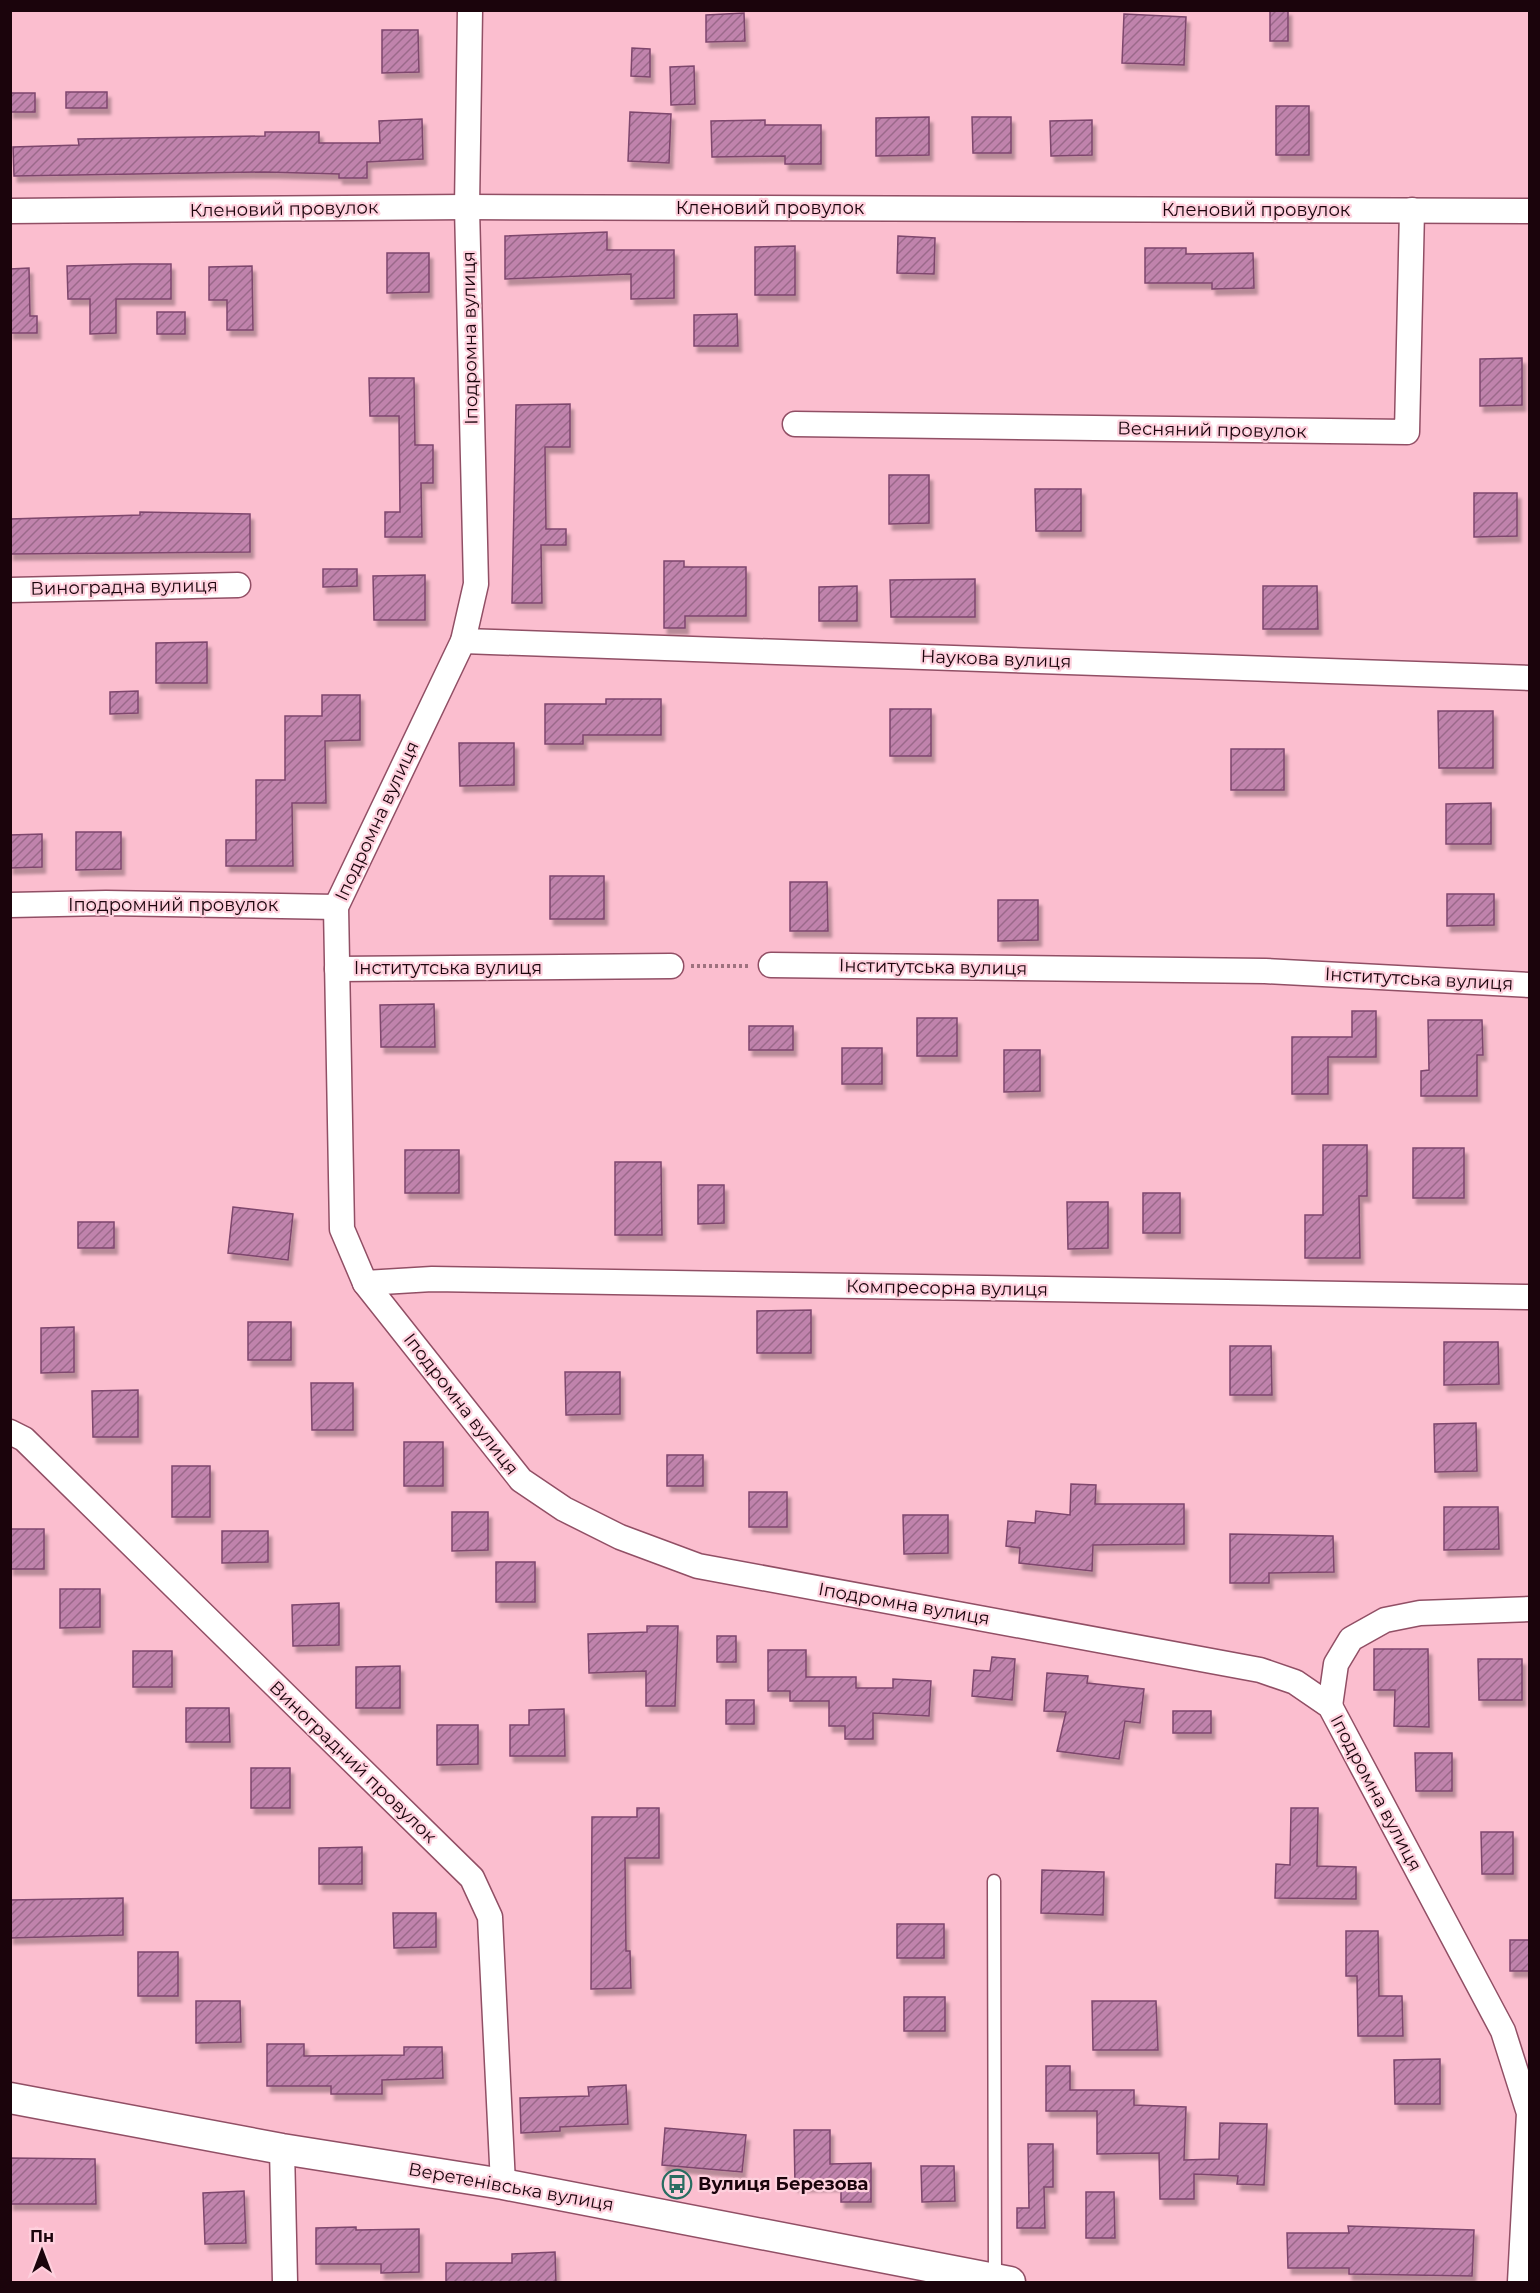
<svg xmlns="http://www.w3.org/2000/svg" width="1540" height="2293" font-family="Montserrat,sans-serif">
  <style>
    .building { fill: url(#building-hatch); stroke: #7e466d; stroke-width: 1.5; filter: url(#shadow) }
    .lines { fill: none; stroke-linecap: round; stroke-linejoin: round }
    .service-casing { stroke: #914f65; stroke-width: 15 }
    .minor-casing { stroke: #914f65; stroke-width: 27 }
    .tertiary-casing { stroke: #914f65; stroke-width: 33 }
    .path { stroke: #9f727f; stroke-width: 4; stroke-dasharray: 3 3; stroke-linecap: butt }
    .service { stroke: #fff; stroke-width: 12 }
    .minor { stroke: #fff; stroke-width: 24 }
    .tertiary { stroke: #fff; stroke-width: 30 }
    .labels { text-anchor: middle; stroke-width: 4.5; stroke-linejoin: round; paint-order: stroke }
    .street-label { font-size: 18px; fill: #1b040c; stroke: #fed0dd }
    .poi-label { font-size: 18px; font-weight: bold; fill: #1b040c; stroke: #fed0dd; text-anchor: start }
  </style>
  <defs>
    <pattern id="building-hatch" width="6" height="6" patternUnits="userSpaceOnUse" patternTransform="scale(1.5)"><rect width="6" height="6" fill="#c083ac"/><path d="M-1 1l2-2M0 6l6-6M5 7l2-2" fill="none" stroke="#9b698a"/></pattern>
    <filter id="shadow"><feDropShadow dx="3.5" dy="6" stdDeviation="1.5" flood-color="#0004"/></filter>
  </defs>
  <rect width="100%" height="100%" fill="#fbbecf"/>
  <g class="building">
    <rect x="1270" y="10" width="18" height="31"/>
    <path d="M744,13L745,41L706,42V15Z"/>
    <path d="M1124,14L1186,17L1184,65L1122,63Z"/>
    <path d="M382,30H418L419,72L382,73Z"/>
    <path d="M632,48L650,49V77L631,76Z"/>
    <path d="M694,66L695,104L671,105L670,67Z"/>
    <rect x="66" y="92" width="41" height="16"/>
    <rect x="10" y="93" width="25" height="19"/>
    <rect x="1276" y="106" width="33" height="49"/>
    <path d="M630,112L671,114L669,163L628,161Z"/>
    <path d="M929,117V155L876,156V118Z"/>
    <path d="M972,117H1011V153H973Z"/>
    <path d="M422,119L423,159L367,162V178H339V174L265,172L14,176L13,147L79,145L78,139L265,136V132H319V143H380L379,121Z"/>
    <path d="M765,120V125H821V164H785V156L712,157L711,121Z"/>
    <path d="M1092,120V155L1051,156L1050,121Z"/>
    <path d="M607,232V250H674V298L631,299V274L505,279V236Z"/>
    <path d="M898,236L935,238L934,274L897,273Z"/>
    <path d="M795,246V295H755V247Z"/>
    <path d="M1145,248H1186V254L1253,253L1254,288L1212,289V283H1145Z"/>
    <path d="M387,253H429V292L387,293Z"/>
    <path d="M133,264H171V299H116V333L90,334V299H68L67,266Z"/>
    <path d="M252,266L253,330H227V300H209V267Z"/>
    <path d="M29,268L30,316H37V333H10V269Z"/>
    <rect x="157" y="312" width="28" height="22"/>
    <path d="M737,314L738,346H694V315Z"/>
    <path d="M1522,358V405L1480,406V359Z"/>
    <path d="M369,378H414L415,445H433V483H421L422,537H385V512H400L399,416H370Z"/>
    <path d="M570,404V447H545L546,529H566V545H541L542,603H512L516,405Z"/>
    <path d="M889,475H929V523L889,524Z"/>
    <path d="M1035,489H1081V531H1036Z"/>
    <path d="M1474,493H1517V536L1474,537Z"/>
    <path d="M140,512L250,514V552L10,554V519L140,515Z"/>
    <path d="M664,561H684V567H746V616H685V628H664Z"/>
    <path d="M323,569H357V586L323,587Z"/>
    <path d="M425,575V620H374L373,576Z"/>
    <path d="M975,579V617H891L890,580Z"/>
    <path d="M857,586V621H819V587Z"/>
    <path d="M1263,586H1317L1318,629H1263Z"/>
    <path d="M207,642V683H156V643Z"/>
    <path d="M138,691V713L110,714V692Z"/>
    <path d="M322,695H360V740L325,741L326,803H292L293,866H226V840H256V780H285V716H322Z"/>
    <path d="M606,699H661V735H583V744H545V704H606Z"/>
    <rect x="890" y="709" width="41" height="47"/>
    <path d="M1438,711H1493V768H1439Z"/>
    <path d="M459,743H514V785L460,786Z"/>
    <rect x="1231" y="749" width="53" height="41"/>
    <path d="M1491,803V844H1446V804Z"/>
    <path d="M76,832H121V869L76,870Z"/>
    <path d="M42,834V867L10,868V835Z"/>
    <rect x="550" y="876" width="54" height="43"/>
    <path d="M790,882H827L828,931H790Z"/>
    <path d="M1447,894H1494V925L1447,926Z"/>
    <path d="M998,900H1038V940L998,941Z"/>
    <path d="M434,1004L435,1047H381L380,1005Z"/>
    <path d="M1352,1011H1376V1057H1328V1094H1292V1037H1352Z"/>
    <rect x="917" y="1018" width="40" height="38"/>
    <path d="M1428,1020H1482L1483,1055H1477V1096H1421V1071L1429,1070Z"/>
    <rect x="749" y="1026" width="44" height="24"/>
    <rect x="842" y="1048" width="40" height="36"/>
    <path d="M1004,1050H1040V1091L1004,1092Z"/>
    <path d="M1323,1145H1367V1196H1359L1360,1258H1305V1215H1323Z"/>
    <rect x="1413" y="1148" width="51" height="50"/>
    <rect x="405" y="1150" width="54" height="43"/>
    <path d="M615,1162H661L662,1235H615Z"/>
    <path d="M698,1185H724V1223L698,1224Z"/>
    <rect x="1143" y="1193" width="37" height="40"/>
    <path d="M1067,1202H1108V1248L1068,1249Z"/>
    <path d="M233,1207L293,1214L288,1260L228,1253Z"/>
    <rect x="78" y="1222" width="36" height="26"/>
    <path d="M811,1310V1353H757V1311Z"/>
    <rect x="248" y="1322" width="43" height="38"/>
    <path d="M74,1327V1372L41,1373V1328Z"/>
    <path d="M1444,1342H1498L1499,1384L1444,1385Z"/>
    <path d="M1230,1346H1271L1272,1395H1230Z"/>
    <path d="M565,1372H620V1414L566,1415Z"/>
    <path d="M311,1383H353V1430H312Z"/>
    <path d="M138,1390V1437H93L92,1391Z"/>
    <path d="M1476,1423L1477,1471L1435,1472L1434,1424Z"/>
    <rect x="404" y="1442" width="39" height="44"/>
    <rect x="667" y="1455" width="36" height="31"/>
    <rect x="172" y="1466" width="38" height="51"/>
    <path d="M1071,1484L1096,1485L1095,1504H1184V1544L1093,1545L1092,1571L1019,1563L1020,1548L1006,1546L1008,1521L1035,1523L1036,1511L1070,1515Z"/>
    <rect x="749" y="1492" width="38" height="35"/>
    <path d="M1444,1507H1498L1499,1549L1444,1550Z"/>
    <path d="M452,1512H488V1550L452,1551Z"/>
    <path d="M903,1515H948V1553L904,1554Z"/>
    <rect x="10" y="1529" width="34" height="40"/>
    <path d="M222,1531H268V1562L222,1563Z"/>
    <path d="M1230,1534L1333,1536L1334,1572L1269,1573V1583H1230Z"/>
    <rect x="496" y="1562" width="39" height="40"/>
    <path d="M60,1589H100V1627L60,1628Z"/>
    <path d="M339,1603V1645L293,1646L292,1605Z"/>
    <path d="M647,1626H678L675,1706H646V1671L589,1673L588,1634L647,1632Z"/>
    <rect x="717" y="1636" width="19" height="26"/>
    <path d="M1374,1649H1428L1429,1727L1394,1726L1395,1690H1374Z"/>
    <path d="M768,1650H806V1677H856V1688H893V1679L931,1681L929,1716L873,1713V1739H845V1726H829V1701H790V1691H768Z"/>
    <rect x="133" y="1651" width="39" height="36"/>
    <path d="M992,1657L1015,1659L1012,1700L972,1696L974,1670L990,1671Z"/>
    <path d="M1478,1659H1522V1700H1479Z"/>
    <path d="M400,1666V1708H356V1667Z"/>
    <path d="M1047,1673L1088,1676L1087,1683L1144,1689L1140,1723L1125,1721L1119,1759L1057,1751L1066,1712L1044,1711Z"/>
    <rect x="726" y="1700" width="28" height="24"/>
    <path d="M186,1708H229L230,1742H186Z"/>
    <path d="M564,1709L565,1756H510V1725H529V1710Z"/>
    <rect x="1173" y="1711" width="38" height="22"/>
    <path d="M437,1725H478V1764L437,1765Z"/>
    <path d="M1415,1753H1452V1791H1416Z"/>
    <rect x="251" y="1768" width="39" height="40"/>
    <path d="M637,1808H659V1858H625L626,1951H630L631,1988L591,1989L592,1817H637Z"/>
    <path d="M1291,1808H1318L1317,1866L1356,1867V1899L1275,1898L1276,1864L1290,1865Z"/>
    <path d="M1481,1832H1513V1874H1482Z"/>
    <path d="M362,1847V1884H319V1848Z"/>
    <path d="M1042,1870L1104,1872L1103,1915L1041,1913Z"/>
    <path d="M123,1898V1935L10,1938V1900Z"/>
    <path d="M393,1913H436V1947L394,1948Z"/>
    <rect x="897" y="1924" width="47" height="34"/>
    <path d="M1346,1931H1378L1379,1996H1402L1403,2036H1358L1357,1976H1346Z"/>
    <rect x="1510" y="1940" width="20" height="31"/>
    <rect x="138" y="1952" width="40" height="44"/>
    <rect x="904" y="1997" width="41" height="34"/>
    <path d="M196,2001H240L241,2042L196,2043Z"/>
    <path d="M1092,2001H1156L1158,2050H1093Z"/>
    <path d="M267,2044H304V2056L404,2055V2047H442L443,2078L382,2080V2094H331V2086H267Z"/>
    <path d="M1440,2059V2104H1395L1394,2060Z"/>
    <path d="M1046,2066H1070V2090H1134V2105L1186,2107L1184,2160L1219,2159L1220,2123L1267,2124L1264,2185L1237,2184L1238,2176L1194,2174V2199H1160L1159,2153L1097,2154V2111H1046Z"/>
    <path d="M626,2085L628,2124L560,2127V2131L521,2133L520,2098L589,2096L588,2087Z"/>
    <path d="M665,2128L746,2135L742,2172L662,2165Z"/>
    <path d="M794,2130H830V2164L871,2163V2202H841V2185L795,2186Z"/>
    <path d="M1028,2144H1053V2187H1044L1045,2228H1017V2208H1029Z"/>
    <path d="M10,2158L95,2159L96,2204H10Z"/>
    <path d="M921,2166H954L955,2201L922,2202Z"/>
    <path d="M244,2191L246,2243L205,2244L203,2193Z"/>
    <path d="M1086,2192H1114L1115,2238H1086Z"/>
    <path d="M1348,2226L1474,2230L1472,2276L1349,2274V2268H1288L1287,2233H1349Z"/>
    <path d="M356,2227V2230L419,2229V2272L381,2273V2264H316V2228Z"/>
    <path d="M555,2252L556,2283H446V2263H512V2254Z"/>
  </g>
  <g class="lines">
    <g class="service-casing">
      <path id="service" d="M994,1881L995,2278"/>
    </g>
    <g class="minor-casing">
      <g id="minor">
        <path d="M470,10L467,207L476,584L463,641L336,907L342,1229L365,1283L521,1480L564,1509L620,1537L698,1566L1260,1670L1295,1682L1330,1706L1503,2031L1529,2113L1520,2282"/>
        <path d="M10,211L467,207L1530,211"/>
        <path d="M795,424L1407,432L1412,210"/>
        <path d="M10,590L238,585"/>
        <path d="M463,641L1530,678"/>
        <path d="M10,905L106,903L336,907"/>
        <path d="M771,965L1265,971L1530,985"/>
        <path d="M337,969L671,966"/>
        <path d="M365,1283L432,1279L1530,1297"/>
        <path d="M10,1432L24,1439L472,1878L490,1917L503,2184"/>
        <path d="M1330,1706L1336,1664L1351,1639L1385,1620L1420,1613L1530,1609"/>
        <path d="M282,2149L285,2282"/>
      </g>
    </g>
    <g class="tertiary-casing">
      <path id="tertiary" d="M10,2098L282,2149L503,2184L1010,2282"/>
    </g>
    <path class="path" d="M691,966H750"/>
    <use href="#service" class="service"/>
    <use href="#minor" class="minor"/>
    <use href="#tertiary" class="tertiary"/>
  </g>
  <defs>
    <g id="bus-ring" transform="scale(1.5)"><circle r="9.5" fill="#fed0dd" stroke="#286d61" stroke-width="1.5"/><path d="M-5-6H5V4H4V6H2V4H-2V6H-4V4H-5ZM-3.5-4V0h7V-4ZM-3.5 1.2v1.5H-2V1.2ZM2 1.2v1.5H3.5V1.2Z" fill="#286d61"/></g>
  </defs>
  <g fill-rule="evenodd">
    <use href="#bus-ring" x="677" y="2184"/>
  </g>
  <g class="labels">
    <g class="street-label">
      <text x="770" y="214">Кленовий провулок</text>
      <text transform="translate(284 209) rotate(-1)" y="6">Кленовий провулок</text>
      <text x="1256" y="216">Кленовий провулок</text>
      <text transform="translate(470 338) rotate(-91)" y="6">Іподромна вулиця</text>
      <text transform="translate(1212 430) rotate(1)" y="6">Весняний провулок</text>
      <text transform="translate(124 587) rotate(-1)" y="6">Виноградна вулиця</text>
      <text transform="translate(996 659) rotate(2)" y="6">Наукова вулиця</text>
      <text transform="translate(377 821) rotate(-65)" y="6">Іподромна вулиця</text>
      <text x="173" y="911">Іподромний провулок</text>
      <text transform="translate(933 967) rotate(1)" y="6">Інститутська вулиця</text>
      <text x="448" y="974">Інститутська вулиця</text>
      <text transform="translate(1419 979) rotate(3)" y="6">Інститутська вулиця</text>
      <text transform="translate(947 1288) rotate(1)" y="6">Компресорна вулиця</text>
      <text transform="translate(461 1404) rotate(52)" y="6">Іподромна вулиця</text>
      <text transform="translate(904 1604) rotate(10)" y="6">Іподромна вулиця</text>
      <text transform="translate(353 1762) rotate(44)" y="6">Виноградний провулок</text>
      <text transform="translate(1376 1793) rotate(62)" y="6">Іподромна вулиця</text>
      <text transform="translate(511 2187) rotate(10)" y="6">Веретенівська вулиця</text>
    </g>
    <g class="poi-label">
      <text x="698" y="2190">Вулиця Березова</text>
    </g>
  </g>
  <rect width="1540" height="2293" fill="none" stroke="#1b040c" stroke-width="24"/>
  <g transform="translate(42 2251)" stroke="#fed0dd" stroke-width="4.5" paint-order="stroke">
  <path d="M0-4.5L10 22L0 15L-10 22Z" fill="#1b040c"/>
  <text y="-9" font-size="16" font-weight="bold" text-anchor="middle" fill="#1b040c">Пн</text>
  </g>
</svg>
